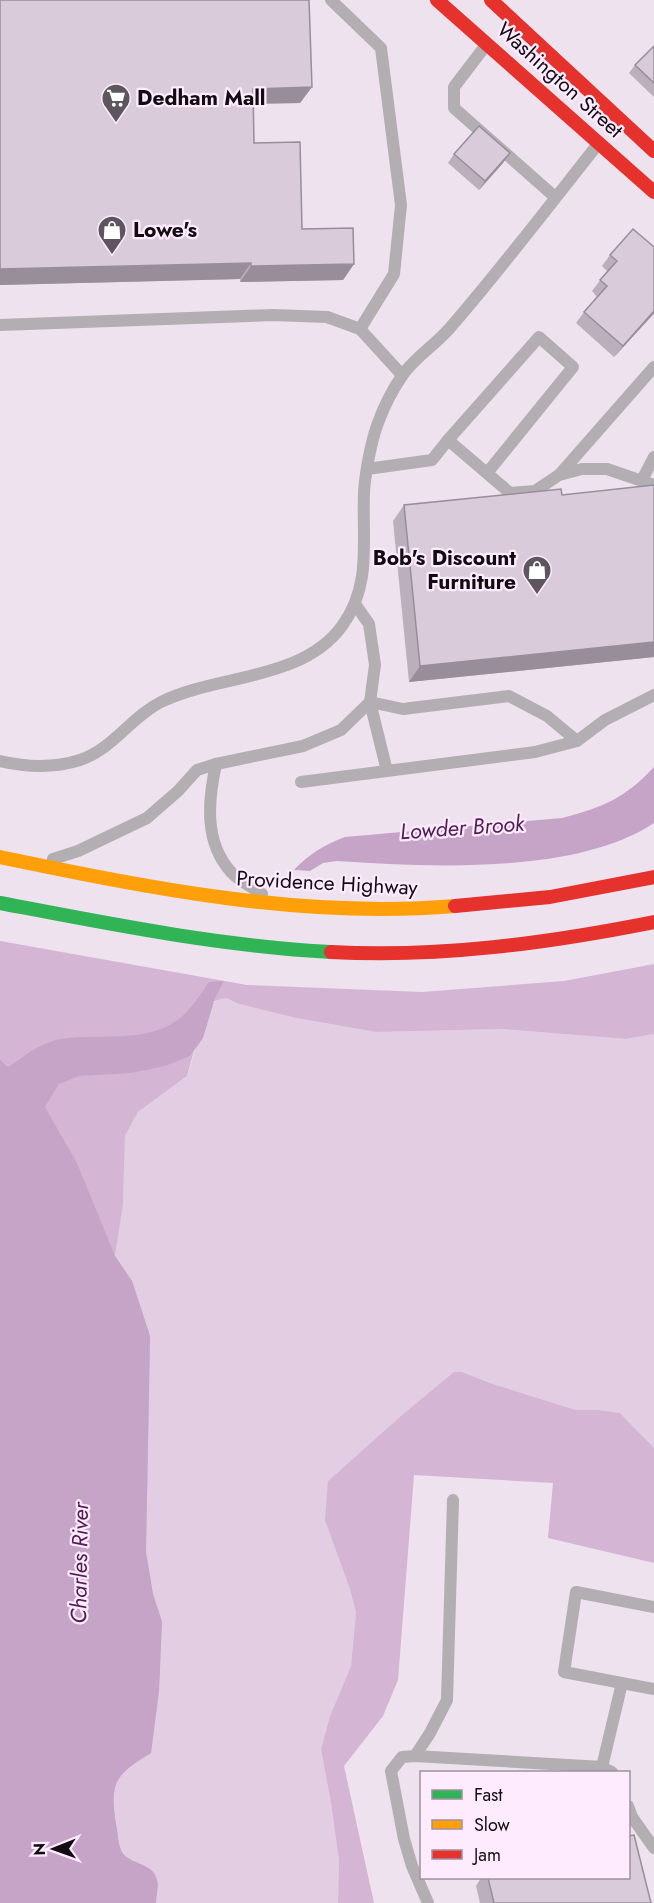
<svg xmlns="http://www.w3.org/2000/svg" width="654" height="1903" font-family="Jost,sans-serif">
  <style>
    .green { fill: #e2cde3 }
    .forest { fill: #d4b6d4 }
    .water { fill: #c6a4c7 }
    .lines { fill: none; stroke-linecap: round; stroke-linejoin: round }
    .lane { stroke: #b2aeb2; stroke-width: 12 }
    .fast { stroke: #30b455; stroke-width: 14 }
    .slow { stroke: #ff9f0a; stroke-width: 14 }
    .jam { stroke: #e5322d; stroke-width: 14 }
    .wall { fill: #bbafbb }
    .shaded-wall { fill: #988e99 }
    .building { fill: #d9cbda; stroke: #988e99; stroke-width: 1.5 }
    .labels { text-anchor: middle; stroke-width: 4.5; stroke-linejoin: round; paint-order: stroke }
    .street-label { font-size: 21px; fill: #110b12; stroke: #feebfe }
    .poi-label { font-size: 21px; font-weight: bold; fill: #110b12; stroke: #feebfe; text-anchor: start }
    .water-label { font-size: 22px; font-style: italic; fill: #511b54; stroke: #feebfe }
  </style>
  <rect width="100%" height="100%" fill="#ede2ed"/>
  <path class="green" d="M226,998L239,1004L296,1018L376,1032L503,1029L626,1039L654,1034V1448L620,1413L599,1410H576L493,1384L462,1372H455L402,1415L328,1481L356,1612L351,1666L330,1716L321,1749L331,1803L339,1861L338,1903H156C156,1896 159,1886 157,1880C153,1862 130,1865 122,1851C118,1844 118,1832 116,1824C109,1781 115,1774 151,1752L159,1691L162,1622L153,1594L146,1552L147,1447L132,1281L115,1256L123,1205L125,1136L138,1112L187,1076L191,1064L207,1004Z"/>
  <g class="forest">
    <path d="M0,941L247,985L422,992L564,981L654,964V1034L626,1039L503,1029L376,1032L296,1018L239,1004L226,998L207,1003L187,1076L138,1112L125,1136L123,1205L115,1256L132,1281L150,1336L146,1552L153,1594L162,1622L159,1691L151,1753C116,1774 109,1782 116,1824C118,1832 118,1845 122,1852C130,1865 153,1862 157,1880C159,1886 156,1896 156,1903L106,1868L0,1064Z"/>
    <path d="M454,1372H462L493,1384L576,1410H599L620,1413L654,1448V1563L548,1538L553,1483L414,1475L398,1680L383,1716L344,1766L374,1903H338L339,1861L331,1803L321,1749L330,1716L351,1666L356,1612L350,1589L325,1520L328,1481L402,1415Z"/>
  </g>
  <g class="water">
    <path d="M654,767V823C576,875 428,867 337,861L323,863L310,871L294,870C309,854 324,845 345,837L562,818C603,807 624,799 654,767Z"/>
    <path d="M224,981L215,998L203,1038L190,1056L165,1066L131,1073L79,1076L59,1084L45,1107L77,1163L115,1256L132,1281L150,1336L146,1552L153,1594L162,1622L159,1691L151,1753C116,1774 109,1782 116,1824C118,1832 118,1845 122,1852C130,1865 153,1862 157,1880C159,1886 156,1896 156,1903H0V1060L8,1067C23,1057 39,1044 56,1040C94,1032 138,1044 173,1023C189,1014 199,996 209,982Z"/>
  </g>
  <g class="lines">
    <g class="lane">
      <path d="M331,0L381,48L401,205L394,274L360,329"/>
      <path d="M486,45L454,87V108L555,197"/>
      <path d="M0,325L273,315L327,317L360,329L402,375"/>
      <path d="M448,440L539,337L573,367L487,473"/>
      <path d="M367,469L432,460L448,440L510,493L535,491L559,475L582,469H607L654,485"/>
      <path d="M560,474L654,367"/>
      <path d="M642,480L654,457"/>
      <path d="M0,761C26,767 55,768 80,760C113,749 131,717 161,702C218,674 302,681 342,626C372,585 362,541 364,493C365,474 371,441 378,423C383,409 393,389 402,376C413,359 435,345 449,329C501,269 549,206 598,144"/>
      <path d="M216,764C208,801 204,842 231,872C239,881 252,887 262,894"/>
      <path d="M387,771L370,702L403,709L509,696L547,716L577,741"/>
      <path d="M301,782L535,752L577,741L605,720L654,695"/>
      <path d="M53,859L78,851L147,818L178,791L197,770L216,764L303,746L341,730L370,702L375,665L369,624L355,604"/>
      <path d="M654,1607L576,1592L564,1672L654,1689"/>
      <path d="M415,1756L430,1733L447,1700L453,1500"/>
      <path d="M602,1767L622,1683"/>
      <path d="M628,1806L632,1817L654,1848"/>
      <path d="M428,1903L412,1866L404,1839L391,1771L402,1757L415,1756L602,1767L612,1772"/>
    </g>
    <path class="fast" d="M0,903C110,924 219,946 331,952"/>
    <path class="slow" d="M0,857C150,888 301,919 455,906"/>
    <g class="jam">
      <path d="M437,0L654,192"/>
      <path d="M491,0L654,151"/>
      <path d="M455,906L550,897L654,877"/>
      <path d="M331,952C439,958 548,943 654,922"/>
    </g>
  </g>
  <g class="wall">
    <path d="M0,0L312,87L300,103L254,104V143L302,229L354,264L343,280L240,282V279L0,285Z"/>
    <path d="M654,46V97L629,73L635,65Z"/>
    <path d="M454,154L503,163L479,190L448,163Z"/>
    <path d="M654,247V314L614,357L576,323L584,312L597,297L592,291L607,271L602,266L610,255Z"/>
    <path d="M654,485V657L409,682L393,521L404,505L562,495Z"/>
    <path d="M481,1878H628L651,1903H480L476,1886Z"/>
  </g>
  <g class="shaded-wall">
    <path d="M312,87L300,103L242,104L253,89Z"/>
    <path d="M510,153L503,163L479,190L485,181Z"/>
    <path d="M251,263L240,279L0,285V269Z"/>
    <path d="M354,264L343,280L240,282L251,266Z"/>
    <path d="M654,311V313L614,357L623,346Z"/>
    <path d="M654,642V657L409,682L420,666Z"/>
  </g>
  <g class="building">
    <path d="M0,0H309L312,87L253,89L254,143L300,142L302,229L353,228L354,264L251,266V263L0,269Z"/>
    <path d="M654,46V83L635,65Z"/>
    <path d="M479,126L510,153L485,181L454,154Z"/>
    <path d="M633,229L654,247V311L623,346L584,312L607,286L600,280L617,261L610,255Z"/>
    <path d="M654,485V642L420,666L404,505L561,489L562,495Z"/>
    <path d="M634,1835L651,1903H494L488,1878H628V1836Z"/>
  </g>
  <defs>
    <g id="supermarket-pin" transform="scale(1.5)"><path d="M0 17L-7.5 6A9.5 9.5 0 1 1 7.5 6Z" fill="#5e565f" stroke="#feebfe"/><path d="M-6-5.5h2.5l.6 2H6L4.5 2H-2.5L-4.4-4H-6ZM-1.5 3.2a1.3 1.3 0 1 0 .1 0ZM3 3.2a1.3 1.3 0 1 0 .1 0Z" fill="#fff"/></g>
    <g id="shop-pin" transform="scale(1.5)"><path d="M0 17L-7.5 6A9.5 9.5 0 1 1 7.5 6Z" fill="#5e565f" stroke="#feebfe"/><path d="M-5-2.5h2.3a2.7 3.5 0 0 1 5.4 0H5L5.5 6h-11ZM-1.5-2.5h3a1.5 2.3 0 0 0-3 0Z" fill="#fff"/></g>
  </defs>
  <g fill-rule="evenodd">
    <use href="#supermarket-pin" x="116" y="98"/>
    <use href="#shop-pin" x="112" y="230"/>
    <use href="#shop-pin" x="537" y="570"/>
  </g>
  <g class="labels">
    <g class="street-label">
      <text transform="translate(560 80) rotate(42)" y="7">Washington Street</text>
      <text transform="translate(327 883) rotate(3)" y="7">Providence Highway</text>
    </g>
    <g class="poi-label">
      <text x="137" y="105">Dedham Mall</text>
      <text x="133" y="237">Lowe's</text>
      <text x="516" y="565" text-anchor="end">Bob's Discount<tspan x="516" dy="24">Furniture</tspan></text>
    </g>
    <g class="water-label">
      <text transform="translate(462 827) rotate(-4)" y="8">Lowder Brook</text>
      <text transform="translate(79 1563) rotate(-89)" y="8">Charles River</text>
    </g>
  </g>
  <rect x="420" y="1771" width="210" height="108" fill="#feebfe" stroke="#9f91a0" stroke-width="1.5"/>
  <rect x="432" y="1790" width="30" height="9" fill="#30b455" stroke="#9f91a0" stroke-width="1.5"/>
  <text x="474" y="1801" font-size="18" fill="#110b12">Fast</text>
  <rect x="432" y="1820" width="30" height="9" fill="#ff9f0a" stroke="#9f91a0" stroke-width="1.5"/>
  <text x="474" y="1831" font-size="18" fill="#110b12">Slow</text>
  <rect x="432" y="1850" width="30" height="9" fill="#e5322d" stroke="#9f91a0" stroke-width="1.5"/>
  <text x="474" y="1861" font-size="18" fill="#110b12">Jam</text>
  <g transform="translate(54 1849) rotate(269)" stroke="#feebfe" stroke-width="4.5" paint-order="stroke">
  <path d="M0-4.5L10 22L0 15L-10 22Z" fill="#110b12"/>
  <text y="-9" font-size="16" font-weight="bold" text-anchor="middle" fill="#110b12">N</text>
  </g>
</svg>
